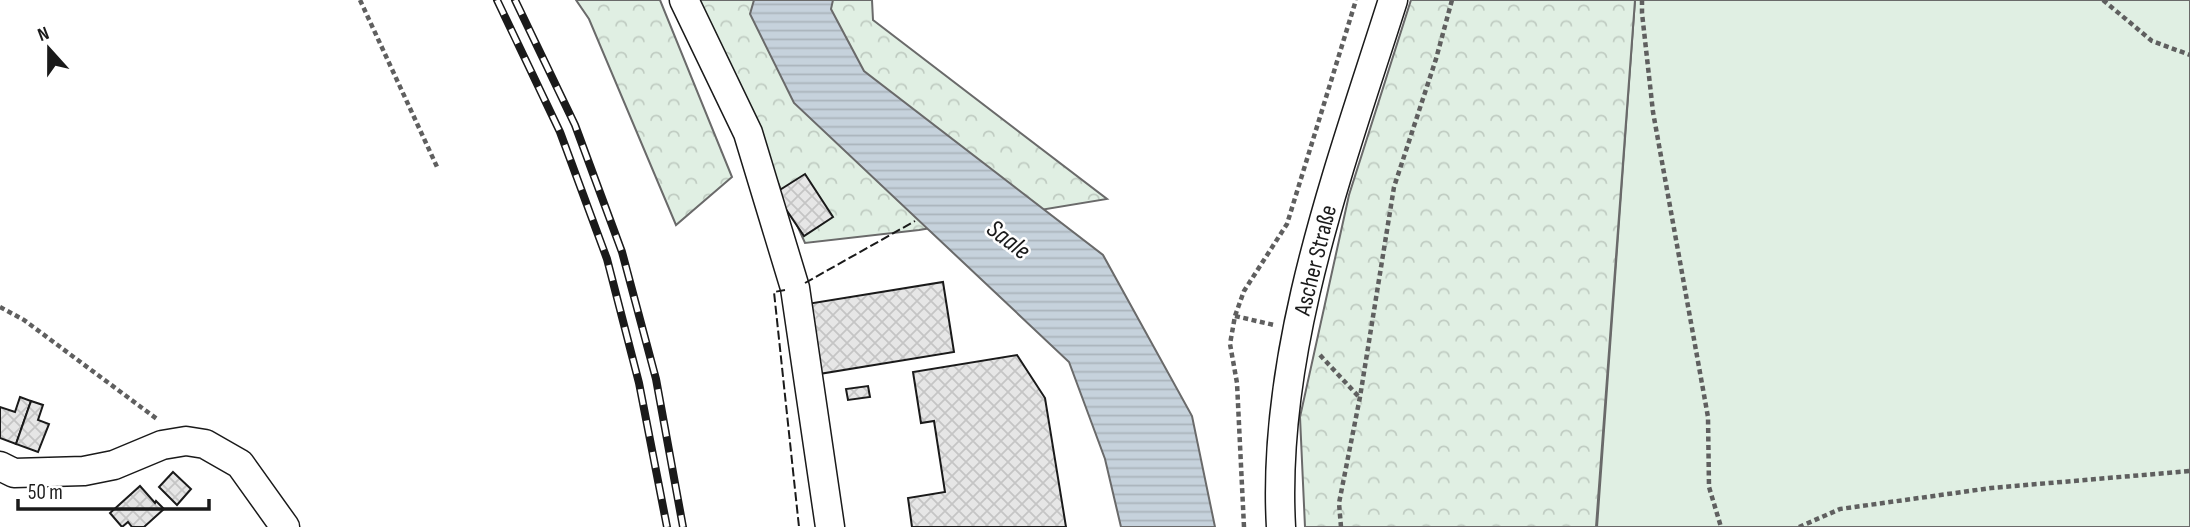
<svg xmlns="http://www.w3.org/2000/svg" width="2190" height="527" font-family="'Sofia Sans Condensed',sans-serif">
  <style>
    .green { fill: #e0efe3; stroke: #6a6a6a; stroke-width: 2 }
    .forest { fill: url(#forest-crowns); stroke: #6a6a6a; stroke-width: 2 }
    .water { fill: url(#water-rules); stroke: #6a6a6a; stroke-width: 2 }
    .building { fill: url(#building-cross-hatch); stroke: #1a1a1a; stroke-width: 2 }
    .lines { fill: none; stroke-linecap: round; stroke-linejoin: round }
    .minor-casing { stroke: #1a1a1a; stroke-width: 31 }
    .path { stroke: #5f5f5f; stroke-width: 4.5; stroke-dasharray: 5 3.5; stroke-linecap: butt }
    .minor { stroke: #fff; stroke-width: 28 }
    .rail-casing { stroke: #1a1a1a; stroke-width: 8 }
    .rail { stroke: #fff; stroke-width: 5; stroke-dasharray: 16; stroke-linecap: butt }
    .fence { stroke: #1a1a1a; stroke-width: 2; stroke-dasharray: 9 3.5; stroke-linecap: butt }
    .labels { text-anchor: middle; stroke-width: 5; stroke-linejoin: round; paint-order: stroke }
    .street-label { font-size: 24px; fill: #1a1a1a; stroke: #fff }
    .water-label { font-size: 26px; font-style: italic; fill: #1a1a1a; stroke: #fff }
  </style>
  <defs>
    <pattern id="forest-crowns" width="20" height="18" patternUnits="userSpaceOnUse" patternTransform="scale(1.75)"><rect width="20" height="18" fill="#e0efe3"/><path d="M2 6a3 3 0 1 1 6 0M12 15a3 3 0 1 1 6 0" fill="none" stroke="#c0ccc2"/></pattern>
    <pattern id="water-rules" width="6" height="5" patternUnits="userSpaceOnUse" patternTransform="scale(1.75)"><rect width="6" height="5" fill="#c6d2dc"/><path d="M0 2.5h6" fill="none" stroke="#aab4bc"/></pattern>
    <pattern id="building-cross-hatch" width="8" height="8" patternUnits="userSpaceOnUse" patternTransform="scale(1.75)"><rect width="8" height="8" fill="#e6e6e6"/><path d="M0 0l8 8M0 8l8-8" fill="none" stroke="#c5c5c5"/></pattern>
  </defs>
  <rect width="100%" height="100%" fill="#fff"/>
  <path class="green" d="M1635,0H2190V527H1597Z"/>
  <g class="forest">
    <path d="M576,0H660L732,177L676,225L589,19Z"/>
    <path d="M696,0H872L873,20L1107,199L919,230L805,243Z"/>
    <path d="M1411,0H1635L1596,527H1305L1300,417L1349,195Z"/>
  </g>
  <path class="water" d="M754,0H833L831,9L864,71L1103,255L1192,416L1215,527H1121L1105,459L1069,362L794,103L750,14Z"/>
  <g class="building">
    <path d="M805,174L833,217L804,236L775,193Z"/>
    <path d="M943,282L954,352L819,374L807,304Z"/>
    <path d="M1017,355L1045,398L1066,527H912L908,498L945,492L934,421L921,423L913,372Z"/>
    <path d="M868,386L870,397L848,400L846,389Z"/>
    <path d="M20,397L31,401L16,444L0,438V407L15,412Z"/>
    <path d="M31,401L43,405L38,420L49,424L38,452L16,444Z"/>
    <path d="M173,472L191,489L177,505L159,487Z"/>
    <path d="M140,486L155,503L156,501L164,509L144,527H132L128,522L122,527L110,513Z"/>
  </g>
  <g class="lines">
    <g class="minor-casing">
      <g id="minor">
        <path d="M684,0L748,133L795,288L830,527"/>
        <path d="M0,466L14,473L84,471L114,465L162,445L186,441L205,444L240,464L285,527"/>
        <path d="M1281,527C1271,350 1340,167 1393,0"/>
      </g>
    </g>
    <g class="path">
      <path d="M360,0L438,169"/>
      <path d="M1642,0V13L1653,112L1708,417L1709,487L1721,527"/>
      <path d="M2103,0L2152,41L2190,55"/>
      <path d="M0,307L24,320L157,419"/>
      <path d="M1235,316L1274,325"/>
      <path d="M1320,355L1359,397"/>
      <path d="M1244,527L1237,383L1230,344L1235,316L1244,291L1287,224L1356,0"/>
      <path d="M1341,527L1339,503L1360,397L1394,187L1436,59L1452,0"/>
      <path d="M1799,527L1840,509L1991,488L2190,471"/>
    </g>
    <use href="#minor" class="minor"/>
    <g class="rail-casing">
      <g id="rail">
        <path d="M497,0L560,132L607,259L639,383L667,527"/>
        <path d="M515,0L575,125L622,252L656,379L683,527"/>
      </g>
    </g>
    <use href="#rail" class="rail"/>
    <g class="fence">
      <path d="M805,283L915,221"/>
      <path d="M785,290L774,292L799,527"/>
    </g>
  </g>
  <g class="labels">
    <g class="street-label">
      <text transform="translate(1315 260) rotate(-76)" y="8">Ascher Straße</text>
    </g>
    <g class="water-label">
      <text transform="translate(1009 239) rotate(38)" y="9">Saale</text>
    </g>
  </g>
  <g transform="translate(49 49) rotate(339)" stroke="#ffffff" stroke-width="5" paint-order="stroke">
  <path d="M0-5L12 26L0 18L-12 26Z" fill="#1a1a1a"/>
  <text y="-10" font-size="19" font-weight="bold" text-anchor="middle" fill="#1a1a1a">N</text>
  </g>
  <path d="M18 499v10h191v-10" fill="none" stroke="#1a1a1a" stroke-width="3.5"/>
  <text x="28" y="499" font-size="21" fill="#1a1a1a" stroke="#ffffff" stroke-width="5" paint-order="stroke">50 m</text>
</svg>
